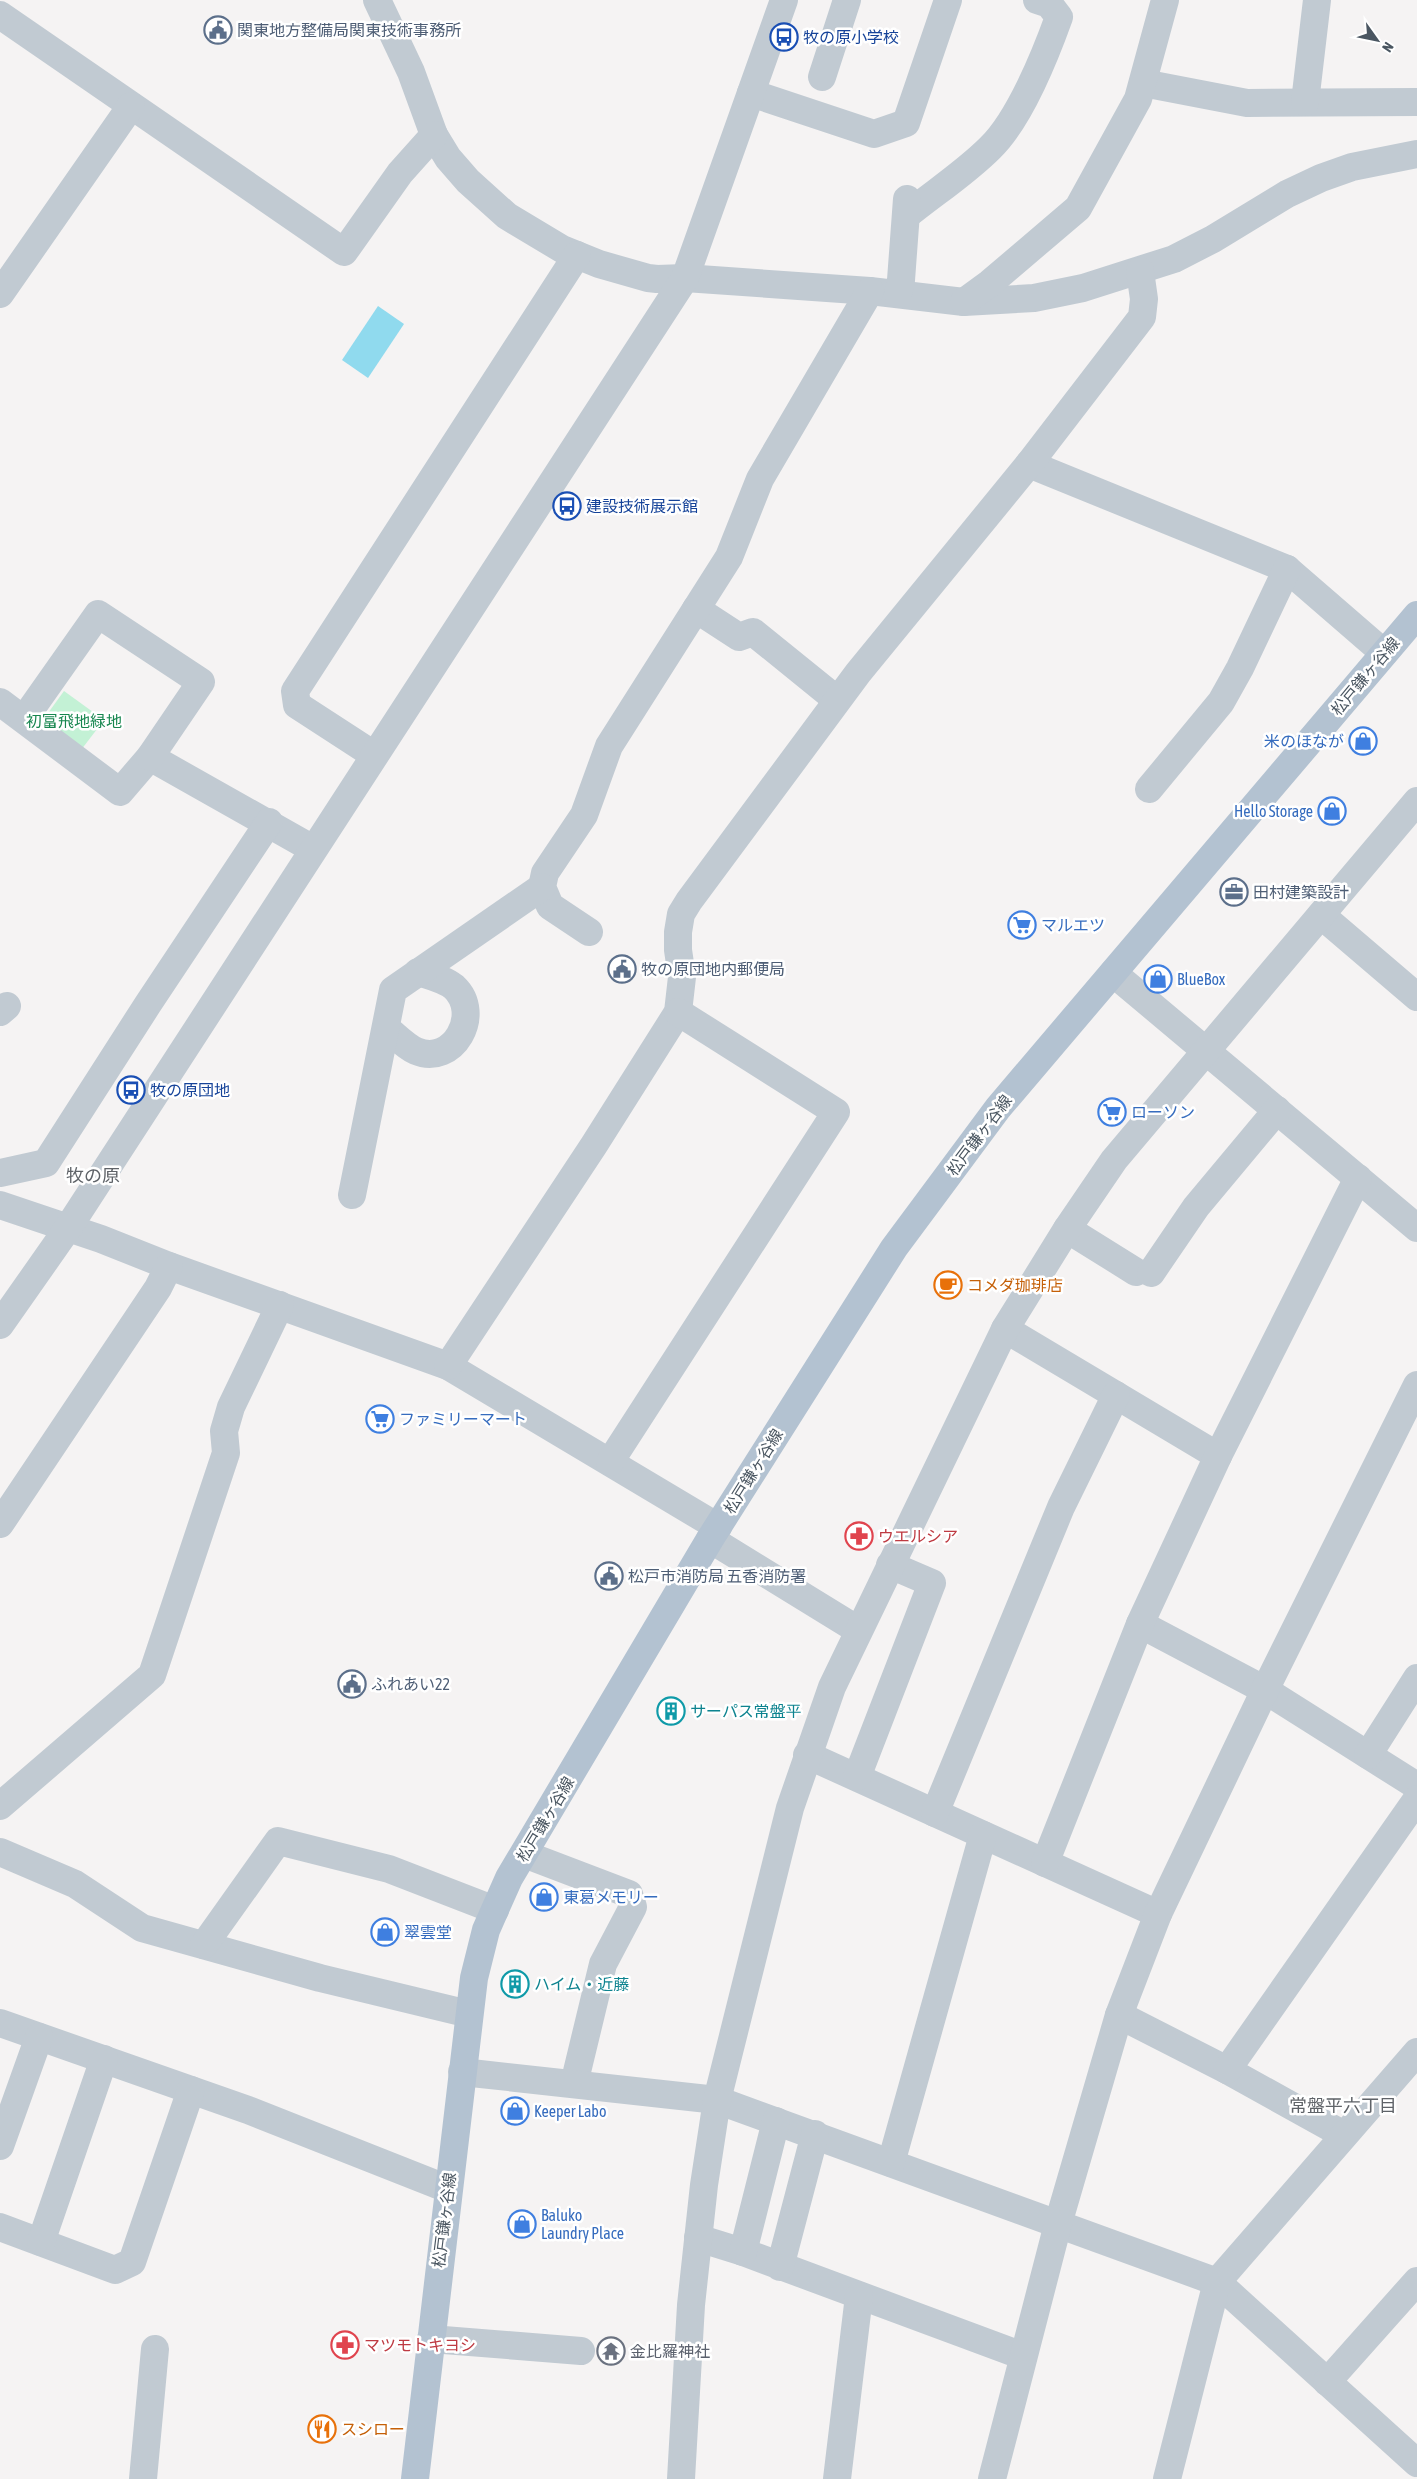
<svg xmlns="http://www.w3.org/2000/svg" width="1417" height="2479" font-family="'Asap Condensed','Noto Sans JP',sans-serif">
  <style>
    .green { fill: #c3f1d5 }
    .water { fill: #90daee }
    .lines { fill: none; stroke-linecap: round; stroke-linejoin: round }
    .minor { stroke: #c1cad2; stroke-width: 28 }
    .major { stroke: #b3c2d1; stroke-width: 28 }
    .labels { text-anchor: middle; stroke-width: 5; stroke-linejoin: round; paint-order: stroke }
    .service-label { font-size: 16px; fill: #4e5e75; stroke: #fff; text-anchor: start }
    .transit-label { font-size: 16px; fill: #164399; stroke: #fff; text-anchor: start }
    .street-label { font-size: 16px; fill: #4a5661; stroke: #fff }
    .park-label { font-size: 16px; fill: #17864f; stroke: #fff }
    .shop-label { font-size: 16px; fill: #366cbe; stroke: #fff; text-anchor: start }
    .food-label { font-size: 16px; fill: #c56008; stroke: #fff; text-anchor: start }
    .health-label { font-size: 16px; fill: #be3a42; stroke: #fff; text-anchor: start }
    .culture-label { font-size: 16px; fill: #0d838f; stroke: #fff; text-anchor: start }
    .worship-label { font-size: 16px; fill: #5b616d; stroke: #fff; text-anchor: start }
    .neighbourhood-label { font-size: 18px; fill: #5f6368; stroke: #fff }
  </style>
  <rect width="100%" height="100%" fill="#f5f3f3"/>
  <path class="green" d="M64,691L104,720L81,750L43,720Z"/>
  <path class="water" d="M378,306L404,324L368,378L342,360Z"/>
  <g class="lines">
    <g class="minor">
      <path d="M377,0L411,72L434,135L448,158L468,181L507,216L562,249L599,264L648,278L657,279L685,278L870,291L964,302L1034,298L1083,288L1174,259L1213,239L1287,194L1321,178L1352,167L1417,154"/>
      <path d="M0,15L344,252L400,173L434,135"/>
      <path d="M822,77L847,0"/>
      <path d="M1143,83L1247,103L1417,102"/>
      <path d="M751,93L874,134L906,123L948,0"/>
      <path d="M1305,102L1317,0"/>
      <path d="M907,215C934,193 965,173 990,148C1019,120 1045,56 1059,17L1049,4L1037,0"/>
      <path d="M0,294L131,106"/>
      <path d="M898,294L901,280L907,199"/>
      <path d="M964,302L990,283L1078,208L1138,99L1165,0"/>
      <path d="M1029,464L1287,569L1384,653"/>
      <path d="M696,609L739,637L753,632L837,700"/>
      <path d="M0,702L120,792L150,757L313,849"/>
      <path d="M24,719L98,614L201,682L150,757"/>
      <path d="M374,755L297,705L295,691L577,255"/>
      <path d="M1149,789L1221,702L1240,668L1287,569"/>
      <path d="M1321,915L1417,997"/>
      <path d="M589,932L550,906L542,887L545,873L584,815L609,746L729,557L760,479L870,291"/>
      <path d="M1113,973L1417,1228"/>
      <path d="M0,1012L7,1006"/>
      <path d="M386,1028C395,1035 405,1046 416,1051C453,1067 483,1014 454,987C444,979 430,976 418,972"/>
      <path d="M0,1173L46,1163L148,1004L269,822"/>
      <path d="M352,1195L393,990L542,887"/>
      <path d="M0,1205L101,1239L169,1266L448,1366L718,1527"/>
      <path d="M1067,1229L1136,1272"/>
      <path d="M1151,1273L1196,1207L1277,1110"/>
      <path d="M0,1325L68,1228L685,278L784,0"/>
      <path d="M1005,1329L1218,1456"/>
      <path d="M448,1366L594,1145L678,1012L682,977L678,950V932L681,914L689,901L858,673L1029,464L1142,317L1144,299L1140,271"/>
      <path d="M610,1462L836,1112L678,1012"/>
      <path d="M0,1524L158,1288L169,1266"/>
      <path d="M710,1539L858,1630"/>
      <path d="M1140,1624L1265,1690L1417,1786"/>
      <path d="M807,1755L1158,1914"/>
      <path d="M1368,1755L1417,1678"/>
      <path d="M857,1777L932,1583L890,1565"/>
      <path d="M0,1806L152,1675L226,1453L224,1431L231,1407L280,1305"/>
      <path d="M935,1813L1061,1507L1116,1395"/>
      <path d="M0,1852L75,1884L142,1928L320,1978L469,2014"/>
      <path d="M524,1854L629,1894L633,1907L603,1964L574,2084"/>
      <path d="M1045,1863L1140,1624L1218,1456L1358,1178"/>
      <path d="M204,1945L278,1841L389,1869L495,1910"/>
      <path d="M1119,2015L1227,2070L1344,2135"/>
      <path d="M0,2023L248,2110L448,2189"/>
      <path d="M1227,2070L1417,1799"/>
      <path d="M462,2072L717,2100L1217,2282L1417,2463"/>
      <path d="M0,2146L39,2037"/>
      <path d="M891,2163L983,1835"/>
      <path d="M0,2227L115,2270L132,2262L191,2090"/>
      <path d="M698,2238L743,2252L1023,2356"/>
      <path d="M41,2242L104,2059"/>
      <path d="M743,2252L776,2121"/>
      <path d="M780,2267L815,2134"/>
      <path d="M431,2339L581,2351"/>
      <path d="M1327,2382L1417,2281"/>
      <path d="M143,2479L155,2349"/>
      <path d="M681,2479L691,2305L704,2185L717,2100L790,1808L832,1687L1005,1329L1067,1229L1114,1160L1417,801"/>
      <path d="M837,2479L859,2296"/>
      <path d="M992,2479L1058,2224L1119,2015L1158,1914L1265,1690L1417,1385"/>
      <path d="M1167,2479L1217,2282L1417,2052"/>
    </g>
    <path class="major" d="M415,2479L474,1978L486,1930L509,1878L710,1539L894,1248L998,1108L1417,615"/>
  </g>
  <defs>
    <g id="civic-ring" transform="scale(1.4375)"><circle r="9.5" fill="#fff" stroke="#5c6f8a" stroke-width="1.5"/><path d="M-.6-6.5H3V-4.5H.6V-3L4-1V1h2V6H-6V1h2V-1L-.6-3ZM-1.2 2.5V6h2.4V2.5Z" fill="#5c6f8a"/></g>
    <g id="bus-ring" transform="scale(1.4375)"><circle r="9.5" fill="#fff" stroke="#1a4fb4" stroke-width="1.5"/><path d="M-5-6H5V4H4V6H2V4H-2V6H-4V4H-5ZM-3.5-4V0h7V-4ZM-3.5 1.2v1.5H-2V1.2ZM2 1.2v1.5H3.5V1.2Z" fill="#1a4fb4"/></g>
    <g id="shop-ring" transform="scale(1.4375)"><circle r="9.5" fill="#fff" stroke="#3f7fe0" stroke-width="1.5"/><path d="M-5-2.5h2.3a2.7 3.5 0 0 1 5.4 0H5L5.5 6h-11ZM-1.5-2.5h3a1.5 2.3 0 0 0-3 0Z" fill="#3f7fe0"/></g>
    <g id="office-ring" transform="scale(1.4375)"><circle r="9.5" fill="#fff" stroke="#5c6f8a" stroke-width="1.5"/><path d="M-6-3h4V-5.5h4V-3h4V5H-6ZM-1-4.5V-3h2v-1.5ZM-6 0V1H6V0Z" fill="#5c6f8a"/></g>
    <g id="supermarket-ring" transform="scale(1.4375)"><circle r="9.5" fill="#fff" stroke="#3f7fe0" stroke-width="1.5"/><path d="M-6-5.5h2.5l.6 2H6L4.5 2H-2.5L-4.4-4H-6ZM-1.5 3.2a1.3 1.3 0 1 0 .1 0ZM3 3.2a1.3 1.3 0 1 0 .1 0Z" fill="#3f7fe0"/></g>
    <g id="cafe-ring" transform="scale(1.4375)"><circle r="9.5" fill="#fff" stroke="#e8710a" stroke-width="1.5"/><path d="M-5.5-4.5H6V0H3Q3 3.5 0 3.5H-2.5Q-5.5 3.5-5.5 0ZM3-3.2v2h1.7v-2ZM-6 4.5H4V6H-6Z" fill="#e8710a"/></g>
    <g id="pharmacy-ring" transform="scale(1.4375)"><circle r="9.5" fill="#fff" stroke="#e0444e" stroke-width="1.5"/><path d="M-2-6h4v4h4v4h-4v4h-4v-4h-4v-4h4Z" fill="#e0444e"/></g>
    <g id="building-ring" transform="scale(1.4375)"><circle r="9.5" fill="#fff" stroke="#0f9aa8" stroke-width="1.5"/><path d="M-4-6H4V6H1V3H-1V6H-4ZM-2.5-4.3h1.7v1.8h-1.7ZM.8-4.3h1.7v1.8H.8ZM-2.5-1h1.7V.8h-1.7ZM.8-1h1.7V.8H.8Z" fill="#0f9aa8"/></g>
    <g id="temple-ring" transform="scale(1.4375)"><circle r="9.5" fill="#fff" stroke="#6b7280" stroke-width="1.5"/><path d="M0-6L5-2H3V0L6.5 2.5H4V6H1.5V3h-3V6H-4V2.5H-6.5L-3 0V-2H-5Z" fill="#6b7280"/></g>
    <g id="restaurant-ring" transform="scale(1.4375)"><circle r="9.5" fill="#fff" stroke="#e8710a" stroke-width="1.5"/><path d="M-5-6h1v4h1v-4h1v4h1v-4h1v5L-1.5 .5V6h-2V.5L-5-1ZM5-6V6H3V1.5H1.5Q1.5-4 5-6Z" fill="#e8710a"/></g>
  </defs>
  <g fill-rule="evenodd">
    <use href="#civic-ring" x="218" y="30"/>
    <use href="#bus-ring" x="784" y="37"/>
    <use href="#bus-ring" x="567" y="506"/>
    <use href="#shop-ring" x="1363" y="741"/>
    <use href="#shop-ring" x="1332" y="811"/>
    <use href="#office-ring" x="1234" y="892"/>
    <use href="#supermarket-ring" x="1022" y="925"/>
    <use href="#civic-ring" x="622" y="969"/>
    <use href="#shop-ring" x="1158" y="979"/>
    <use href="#bus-ring" x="131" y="1090"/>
    <use href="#supermarket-ring" x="1112" y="1112"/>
    <use href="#cafe-ring" x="948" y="1285"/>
    <use href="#supermarket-ring" x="380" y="1419"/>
    <use href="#pharmacy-ring" x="859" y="1536"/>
    <use href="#civic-ring" x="609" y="1576"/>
    <use href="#civic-ring" x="352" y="1684"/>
    <use href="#building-ring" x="671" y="1711"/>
    <use href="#shop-ring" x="544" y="1897"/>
    <use href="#shop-ring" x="385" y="1932"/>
    <use href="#building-ring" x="515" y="1984"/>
    <use href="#shop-ring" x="515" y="2111"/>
    <use href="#shop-ring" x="522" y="2224"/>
    <use href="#pharmacy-ring" x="345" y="2345"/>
    <use href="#temple-ring" x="611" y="2351"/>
    <use href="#restaurant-ring" x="322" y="2429"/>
  </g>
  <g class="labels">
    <g class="service-label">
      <text x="237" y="36">関東地方整備局関東技術事務所</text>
      <text x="1253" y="898">田村建築設計</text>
      <text x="641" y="975">牧の原団地内郵便局</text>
      <text x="628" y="1582">松戸市消防局 五香消防署</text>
      <text x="371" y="1690">ふれあい22</text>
    </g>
    <g class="transit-label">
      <text x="803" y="43">牧の原小学校</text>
      <text x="586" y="512">建設技術展示館</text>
      <text x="150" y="1096">牧の原団地</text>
    </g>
    <g class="street-label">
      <text transform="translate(1365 676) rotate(-50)" y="6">松戸鎌ヶ谷線</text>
      <text transform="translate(979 1135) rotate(-53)" y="6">松戸鎌ヶ谷線</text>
      <text transform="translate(753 1471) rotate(-58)" y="6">松戸鎌ヶ谷線</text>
      <text transform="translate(545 1819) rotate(-59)" y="6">松戸鎌ヶ谷線</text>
      <text transform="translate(444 2220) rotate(-83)" y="6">松戸鎌ヶ谷線</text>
    </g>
    <g class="park-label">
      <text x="74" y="727">初富飛地緑地</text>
    </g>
    <g class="shop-label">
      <text x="1344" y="747" text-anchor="end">米のほなが</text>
      <text x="1313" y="817" text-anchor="end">Hello Storage</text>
      <text x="1041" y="931">マルエツ</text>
      <text x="1177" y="985">BlueBox</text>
      <text x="1131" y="1118">ローソン</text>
      <text x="399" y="1425">ファミリーマート</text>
      <text x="563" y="1903">東葛メモリー</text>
      <text x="404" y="1938">翠雲堂</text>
      <text x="534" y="2117">Keeper Labo</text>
      <text x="541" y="2221">Baluko<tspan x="541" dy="18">Laundry Place</tspan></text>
    </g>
    <g class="food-label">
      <text x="967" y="1291">コメダ珈琲店</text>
      <text x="341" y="2435">スシロー</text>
    </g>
    <g class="health-label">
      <text x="878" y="1542">ウエルシア</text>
      <text x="364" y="2351">マツモトキヨシ</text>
    </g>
    <g class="culture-label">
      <text x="690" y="1717">サーパス常盤平</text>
      <text x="534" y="1990">ハイム・近藤</text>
    </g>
    <g class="worship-label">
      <text x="630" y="2357">金比羅神社</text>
    </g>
    <g class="neighbourhood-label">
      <text x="93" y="1182">牧の原</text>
      <text x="1343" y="2112">常盤平六丁目</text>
    </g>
  </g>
  <g transform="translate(1377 40) rotate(123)" stroke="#ffffff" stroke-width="4" paint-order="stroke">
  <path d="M0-4L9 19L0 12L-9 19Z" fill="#4a5661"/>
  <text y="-8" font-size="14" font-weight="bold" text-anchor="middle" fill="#4a5661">N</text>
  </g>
</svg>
